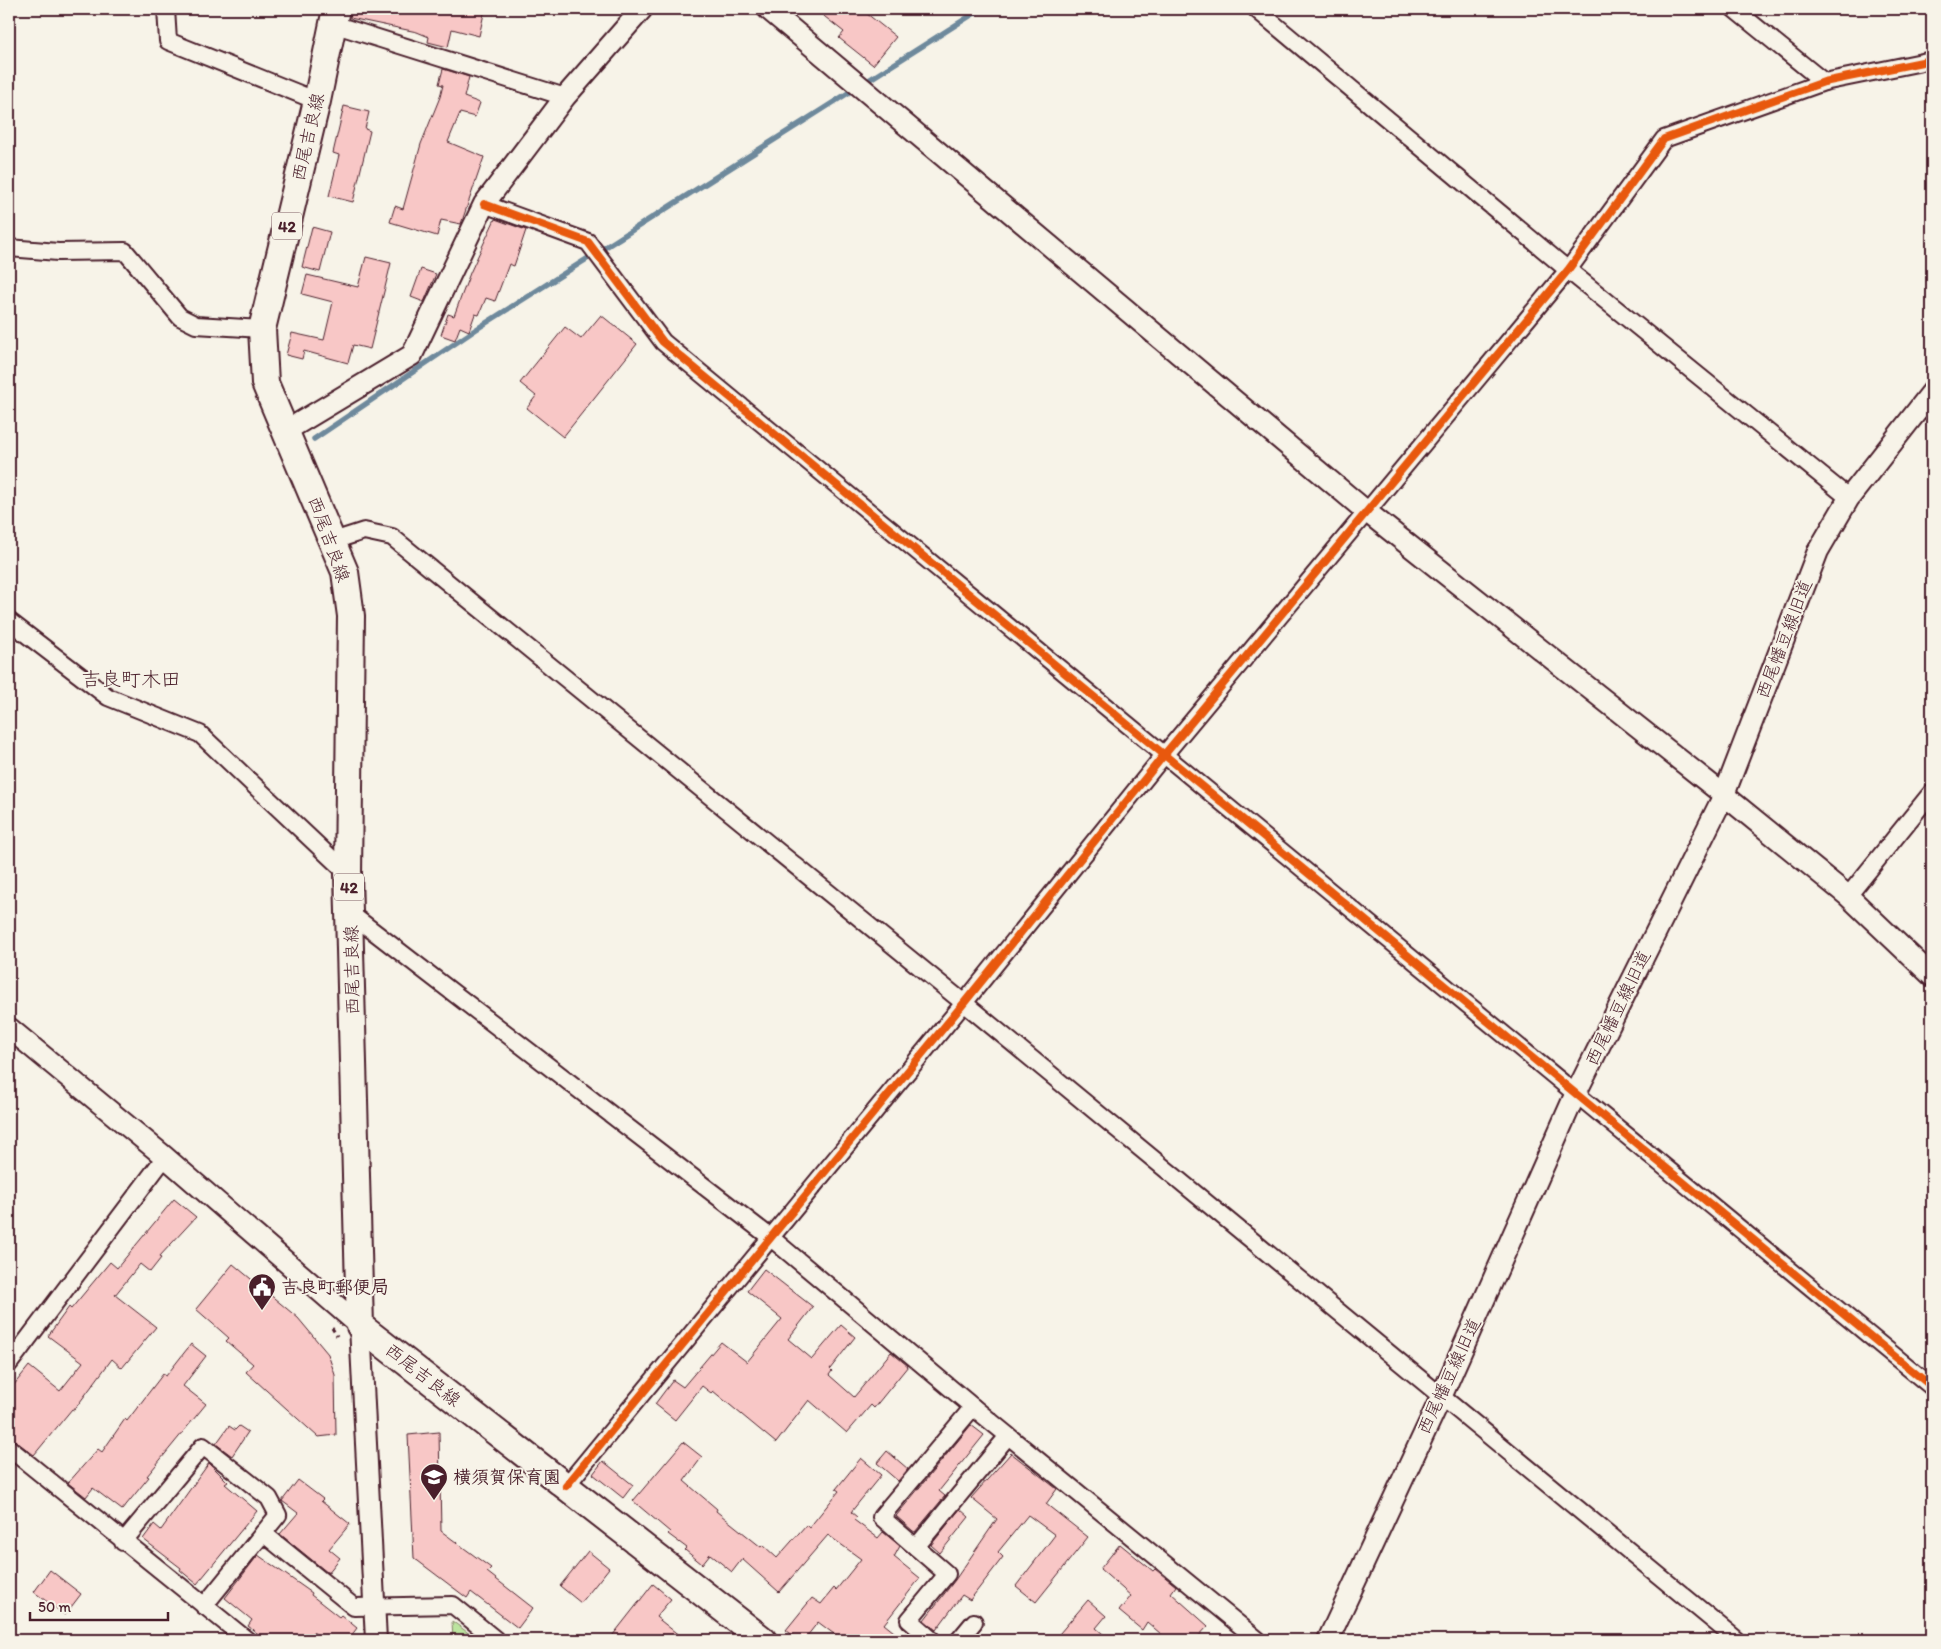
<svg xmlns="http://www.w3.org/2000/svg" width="1941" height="1649" font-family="Itim,'Klee One',sans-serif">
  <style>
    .green { fill: #bce49f; stroke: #838265 }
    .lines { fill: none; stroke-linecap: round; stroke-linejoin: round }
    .stream { stroke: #6e899c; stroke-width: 5.5 }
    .building { fill: #f8c7c6; stroke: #4a1f2b }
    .minor-casing { stroke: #4a1f2b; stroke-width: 20 }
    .tertiary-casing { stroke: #4a1f2b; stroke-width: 24 }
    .primary-casing { stroke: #4a1f2b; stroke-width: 30 }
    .path { stroke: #4a1f2b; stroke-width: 3; stroke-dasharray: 4 4; stroke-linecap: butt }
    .minor { stroke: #f7f3e8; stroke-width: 16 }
    .tertiary { stroke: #f7f3e8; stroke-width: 20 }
    .primary { stroke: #f7f3e8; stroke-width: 26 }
    .cycleway-casing { stroke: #f7f3e8; stroke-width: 11 }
    .cycleway { stroke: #e8590c; stroke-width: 8 }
    .labels { text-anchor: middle; stroke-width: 4; stroke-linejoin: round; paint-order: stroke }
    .shield { fill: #f7f3e8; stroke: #7e5f64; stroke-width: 1 }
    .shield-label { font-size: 16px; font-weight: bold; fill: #4a1f2b }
    .street-label { font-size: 18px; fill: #4a1f2b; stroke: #f7f3e8 }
    .poi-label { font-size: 18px; font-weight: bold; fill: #4a1f2b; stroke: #f7f3e8; text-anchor: start }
    .quarter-label { font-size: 20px; fill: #4a1f2b; stroke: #f7f3e8 }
  </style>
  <rect width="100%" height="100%" fill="#f7f3e8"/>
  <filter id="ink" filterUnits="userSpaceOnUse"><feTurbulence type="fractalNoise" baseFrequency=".02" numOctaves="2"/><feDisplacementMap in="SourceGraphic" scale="10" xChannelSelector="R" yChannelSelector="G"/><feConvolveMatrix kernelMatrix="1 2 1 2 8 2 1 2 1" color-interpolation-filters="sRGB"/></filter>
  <g filter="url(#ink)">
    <path class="green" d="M452,1621L478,1640H453Z"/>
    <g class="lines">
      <g class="stream">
        <path d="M864,83L981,9"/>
        <path d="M314,439L475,330L856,88"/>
      </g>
    </g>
    <g class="building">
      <path d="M351,9H485L479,36L452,29L448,47L428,42L429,37L417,32L350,18Z"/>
      <path d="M815,9H861L896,37L873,65L839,38L844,32Z"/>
      <path d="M443,69L469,77L464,97L480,103L475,117L460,113L448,142L484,157L461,224L441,220L437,236L390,222L395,206L403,209L421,144L440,97L443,85L439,84Z"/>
      <path d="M344,106L369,112L365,129L370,131L353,202L329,196L339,155L333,153Z"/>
      <path d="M495,219L526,230L514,266L509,264L495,301L486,298L479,315L475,314L469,331L460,327L455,340L441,335L448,314L454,316L470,273Z"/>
      <path d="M312,227L330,232L320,272L302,267Z"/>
      <path d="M366,257L391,263L370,349L353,345L348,363L304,351L302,359L286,355L292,333L324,340L333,302L302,294L307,275L358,287Z"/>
      <path d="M421,269L436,274L424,302L411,297Z"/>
      <path d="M601,315L637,344L563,437L527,408L536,396L520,383L565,327L581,339Z"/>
      <path d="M174,1199L196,1217L159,1257L161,1258L150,1272L140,1264L115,1295L156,1327L122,1368L112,1359L74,1410L72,1409L34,1455L9,1436V1391L29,1366L60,1391L83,1362L48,1336L69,1307L71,1309L110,1262L117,1268Z"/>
      <path d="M233,1264L298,1318L328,1354L335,1375L336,1435L318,1437L246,1372L253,1364L226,1341L229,1338L196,1309Z"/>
      <path d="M764,1269L813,1307L788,1339L812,1359L841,1325L855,1337L830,1369L832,1371L829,1375L854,1397L891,1352L908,1366L874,1408L871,1405L847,1433L809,1400L776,1443L713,1391L711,1393L702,1386L675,1420L655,1404L673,1380L683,1387L721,1342L747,1362L782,1319L747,1291Z"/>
      <path d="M191,1344L206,1356L183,1386L206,1404L147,1476L149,1477L122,1510L93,1488L86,1497L68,1483L98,1449L102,1452L125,1419L127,1421L163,1374L166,1376Z"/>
      <path d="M971,1425L984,1435L939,1491L945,1496L915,1532L913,1531L896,1516Z"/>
      <path d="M229,1426L235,1430L239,1426L248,1432L232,1456L216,1444Z"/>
      <path d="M439,1432L441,1531L491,1568L487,1572L533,1608L518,1628L471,1592L467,1598L414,1558L408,1435Z"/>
      <path d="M683,1442L702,1457L684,1481L717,1509L716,1511L761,1547L763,1545L777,1558L806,1525L809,1528L839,1491L836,1489L861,1458L881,1475L851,1512L857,1517L854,1520L878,1538L883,1532L900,1546L894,1557L920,1578L884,1624L904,1640H842L818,1622L804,1640H799L786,1630L812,1598L821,1604L834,1588L836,1590L861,1559L828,1535L779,1592L742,1559L732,1572L710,1554L702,1564L685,1550L687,1548L668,1534L670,1532L633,1501Z"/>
      <path d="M887,1451L908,1469L898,1481L877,1463Z"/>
      <path d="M1011,1453L1057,1489L1046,1504L1088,1537L1036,1602L1016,1586L1055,1535L1028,1515L998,1552L1003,1557L970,1600L962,1595L936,1630L924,1620L955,1580L997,1519L971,1498Z"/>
      <path d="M603,1461L633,1485L623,1498L593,1474Z"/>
      <path d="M209,1463L228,1482L225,1484L257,1511L197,1584L180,1570L181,1568L143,1539L154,1524L161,1530Z"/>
      <path d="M298,1480L323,1499L321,1501L350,1524L329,1549L340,1558L328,1573L280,1534L298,1513L282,1501Z"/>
      <path d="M960,1509L969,1517L940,1553L931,1545Z"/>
      <path d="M1120,1544L1153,1571L1155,1569L1176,1586L1171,1593L1208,1626L1195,1640H1168L1147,1622L1142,1630L1119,1611L1131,1596L1100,1569Z"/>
      <path d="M588,1551L609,1568L581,1603L560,1586Z"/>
      <path d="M258,1555L312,1593L311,1595L339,1617L341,1615L357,1628L348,1640H324L313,1632L306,1640H266L248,1626L252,1620L225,1598Z"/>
      <path d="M50,1570L81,1594L65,1615L34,1592Z"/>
      <path d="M653,1584L671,1599L656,1617L685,1640H609Z"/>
      <path d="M1088,1600L1106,1616L1096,1628L1110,1640H1054Z"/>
    </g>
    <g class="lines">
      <g class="minor-casing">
        <g id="minor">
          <path d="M166,9L168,41L317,101"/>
          <path d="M1256,9L1568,270L1849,498"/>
          <path d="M1734,9L1824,82"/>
          <path d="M333,24L565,97"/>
          <path d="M484,204L588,242L663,342L1932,1387"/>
          <path d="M9,248L58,252L125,251L180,317L196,325L262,329"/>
          <path d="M333,541L364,531L392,537L964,1003L1737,1640"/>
          <path d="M9,621L108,697L200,734L348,874"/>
          <path d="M1848,896L1932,792"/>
          <path d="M351,914L770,1237L973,1407L1258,1640"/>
          <path d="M9,1364L165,1157"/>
          <path d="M9,1448L247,1640"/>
          <path d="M566,1486L964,1003L1164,755L1568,270L1664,139L1824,82L1932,60"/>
          <path d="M263,1533L354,1607L453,1605L496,1640"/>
          <path d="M123,1542L203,1446L269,1498L278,1515L204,1606"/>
          <path d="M916,1547L1008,1436"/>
          <path d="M932,1640L909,1620L947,1574L881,1517L973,1407"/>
          <path d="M959,1640L974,1622"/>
        </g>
      </g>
      <g class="tertiary-casing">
        <g id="tertiary">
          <path d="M768,9L1367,512L1724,795L1848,896L1932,976"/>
          <path d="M284,432L412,355L484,204L565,97L642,9"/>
          <path d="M9,1028L165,1157L360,1326L376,1640"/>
          <path d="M1328,1640L1442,1395L1575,1095L1724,795L1818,551L1849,498L1932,392"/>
        </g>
      </g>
      <g class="primary-casing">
        <path id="primary" d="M336,9L317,101L262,329L265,383L345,572L351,616L348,874L360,1326L763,1640"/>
      </g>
      <path class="path" d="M332,1328L337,1336"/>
      <use href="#minor" class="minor"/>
      <use href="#tertiary" class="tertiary"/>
      <use href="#primary" class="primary"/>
      <g class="cycleway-casing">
        <g id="cycleway">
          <path d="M484,204L588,242L663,342L1932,1387"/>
          <path d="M566,1486L964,1003L1164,755L1568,270L1664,139L1824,82L1932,60"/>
        </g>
      </g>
      <use href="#cycleway" class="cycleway"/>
    </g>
  </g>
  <defs>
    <g id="civic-pin" transform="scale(1.4375)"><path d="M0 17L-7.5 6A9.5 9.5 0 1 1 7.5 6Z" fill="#4a1f2b" stroke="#f7f3e8"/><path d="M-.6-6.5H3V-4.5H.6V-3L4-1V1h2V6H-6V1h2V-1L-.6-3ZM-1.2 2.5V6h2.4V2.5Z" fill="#fff"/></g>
    <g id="school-pin" transform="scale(1.4375)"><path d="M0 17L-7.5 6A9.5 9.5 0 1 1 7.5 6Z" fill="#4a1f2b" stroke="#f7f3e8"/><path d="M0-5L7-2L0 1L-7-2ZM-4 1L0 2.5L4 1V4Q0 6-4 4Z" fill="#fff"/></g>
  </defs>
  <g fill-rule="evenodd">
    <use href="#civic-pin" x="262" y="1287"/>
    <use href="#school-pin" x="434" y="1477"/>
  </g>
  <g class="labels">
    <g class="shield">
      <rect x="272" y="212.5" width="30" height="27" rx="4"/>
      <rect x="334" y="873.5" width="30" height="27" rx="4"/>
    </g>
    <g class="shield-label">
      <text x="287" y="232">42</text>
      <text x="349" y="893">42</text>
    </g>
    <g class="street-label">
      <text transform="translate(308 137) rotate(-77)" y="6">西尾吉良線</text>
      <text transform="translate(329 539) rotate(70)" y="6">西尾吉良線</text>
      <text transform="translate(1784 639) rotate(-69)" y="6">西尾幡豆線旧道</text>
      <text transform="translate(352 970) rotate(-91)" y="6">西尾吉良線</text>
      <text transform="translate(1618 1008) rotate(-64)" y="6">西尾幡豆線旧道</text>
      <text transform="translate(423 1375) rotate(38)" y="6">西尾吉良線</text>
      <text transform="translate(1449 1376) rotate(-65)" y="6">西尾幡豆線旧道</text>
    </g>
    <g class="poi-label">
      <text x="281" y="1293">吉良町郵便局</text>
      <text x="453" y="1483">横須賀保育園</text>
    </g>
    <g class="quarter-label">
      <text x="131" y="686">吉良町木田</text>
    </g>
  </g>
  <rect width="1941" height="1649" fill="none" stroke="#f7f3e8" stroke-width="30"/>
  <rect x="15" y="15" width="1911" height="1619" fill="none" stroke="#4a1f2b" stroke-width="2" filter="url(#ink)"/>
  <path d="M30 1612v8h138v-8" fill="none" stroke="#4a1f2b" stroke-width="2.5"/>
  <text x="38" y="1612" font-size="15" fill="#4a1f2b" stroke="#f7f3e8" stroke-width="4" paint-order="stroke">50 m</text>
</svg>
